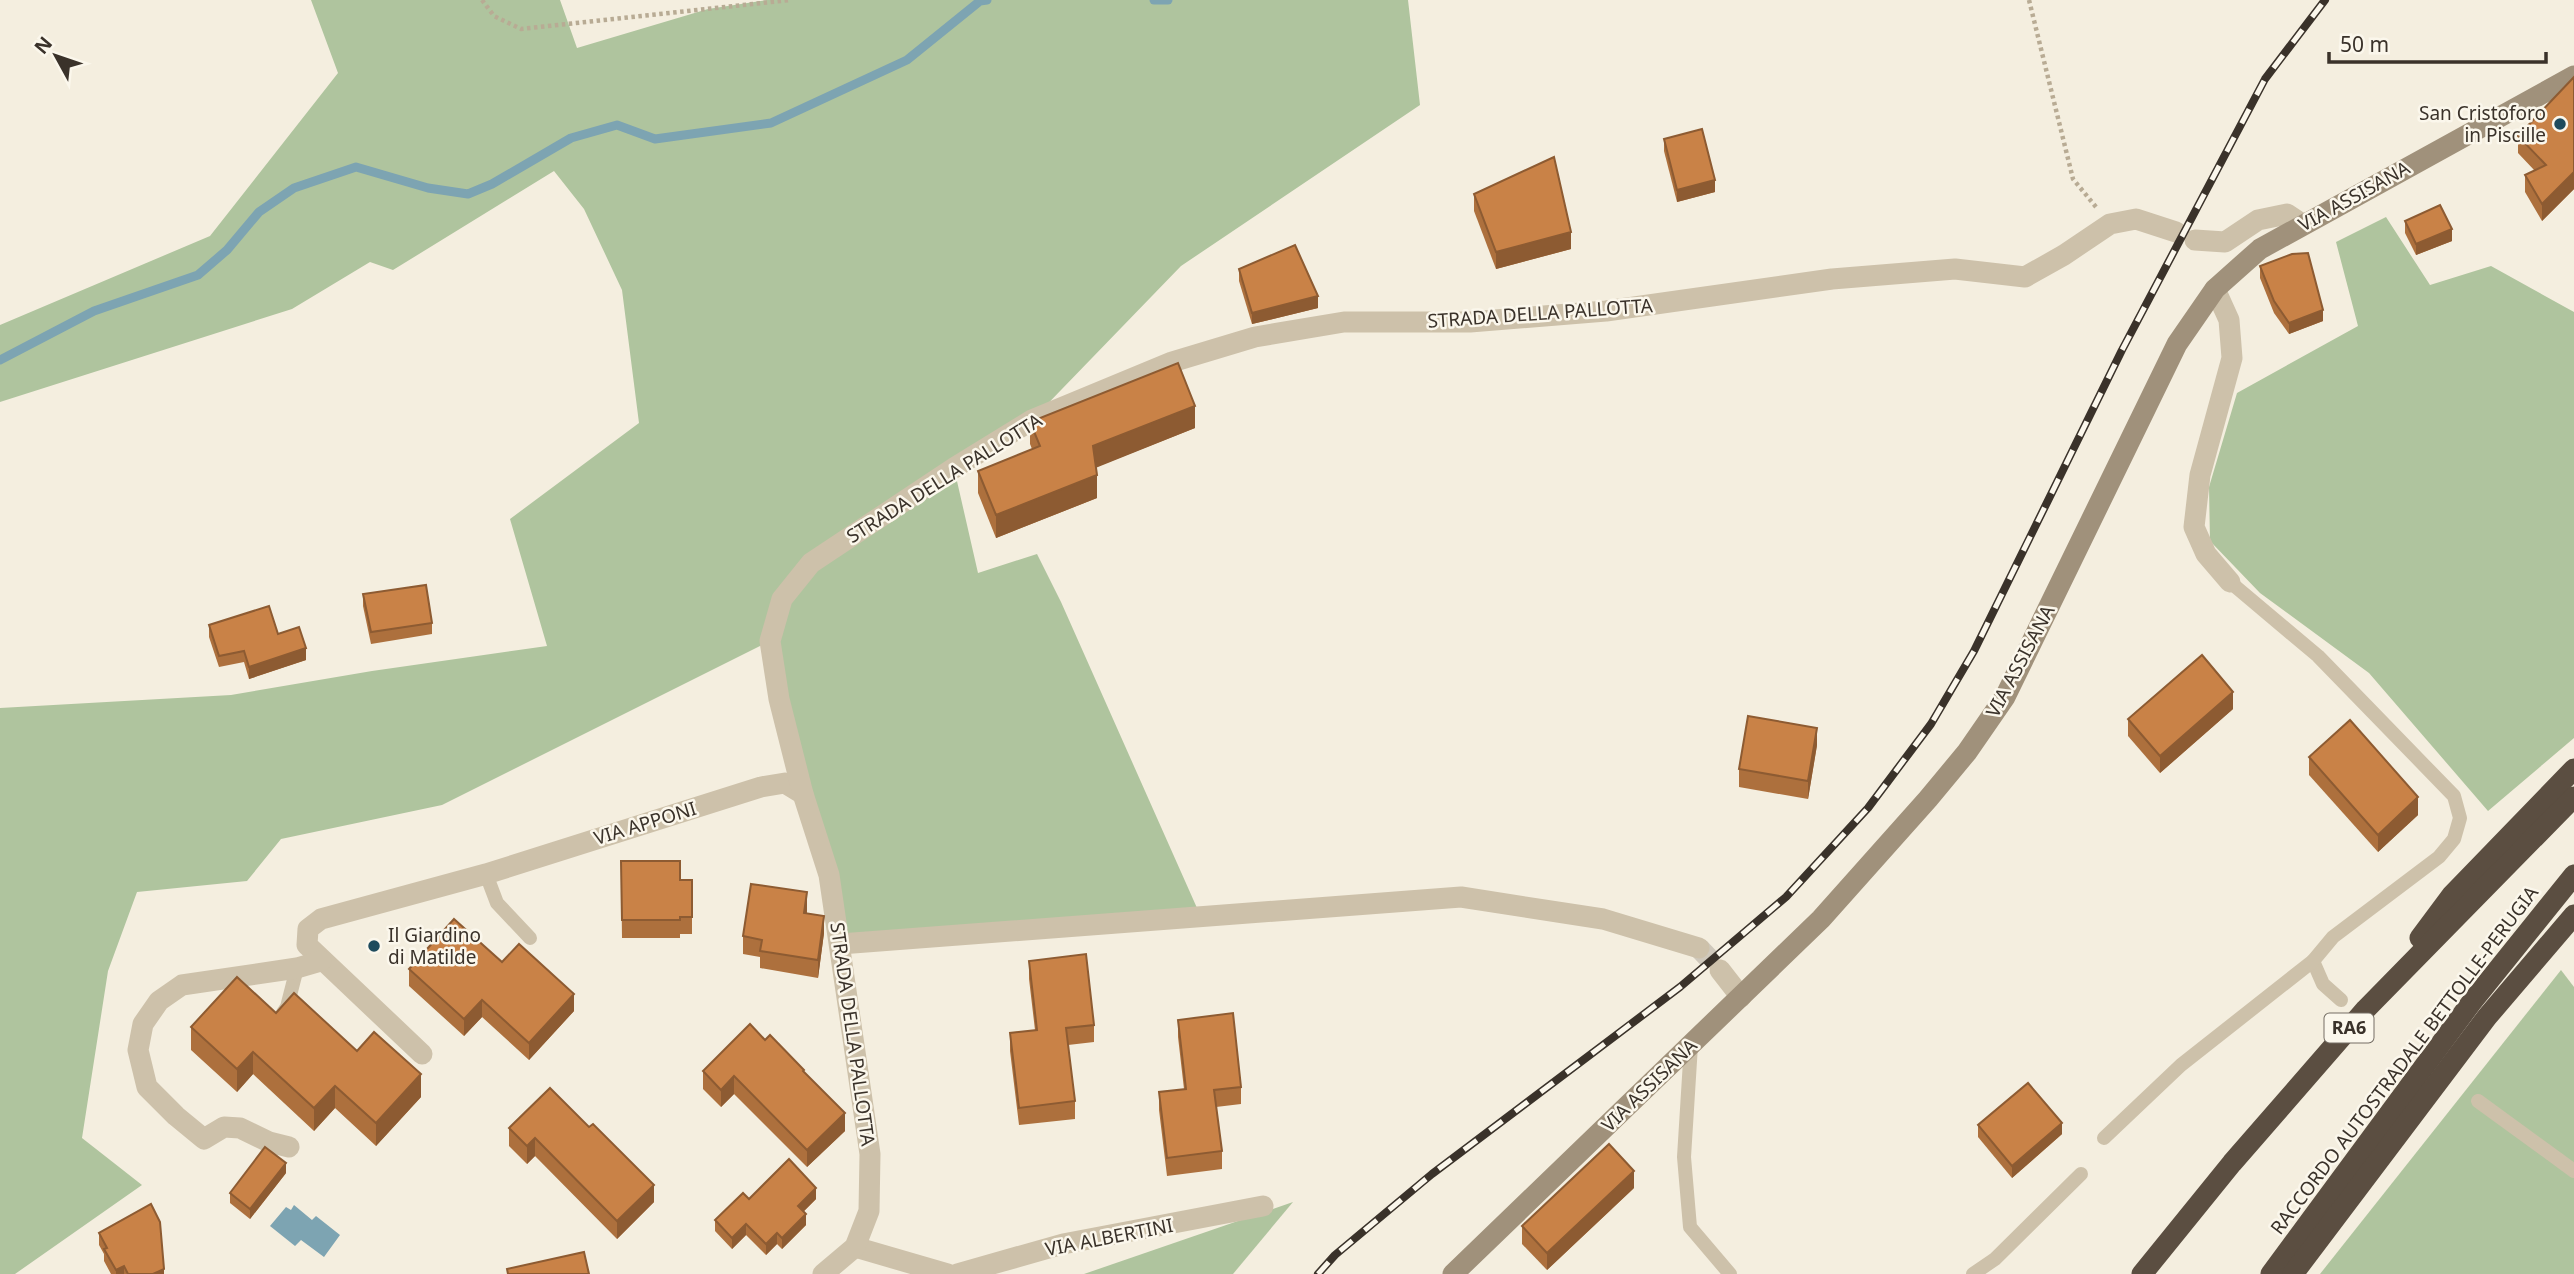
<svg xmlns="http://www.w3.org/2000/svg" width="2574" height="1274" font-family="'Noto Sans',sans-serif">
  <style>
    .green { fill: #afc49e }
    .water { fill: #7da4b2 }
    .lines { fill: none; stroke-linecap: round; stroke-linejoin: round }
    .stream { stroke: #7da4b2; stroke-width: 9 }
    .street-tunnel { stroke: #cfc8bb; stroke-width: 21; stroke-dasharray: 21 10; stroke-linecap: butt }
    .path { stroke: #b8ab94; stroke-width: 4.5; stroke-dasharray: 3.5 3.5; stroke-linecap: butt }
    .lane { stroke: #cdc1aa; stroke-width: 14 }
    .street { stroke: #cdc1aa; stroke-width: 21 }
    .secondary { stroke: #a0917b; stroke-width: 21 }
    .highway { stroke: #5b4e41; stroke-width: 21 }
    .rail-casing { stroke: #3a322a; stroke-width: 8 }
    .rail { stroke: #fbf7ec; stroke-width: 5; stroke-dasharray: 16; stroke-linecap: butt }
    .wall { fill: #ad703d }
    .shaded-wall { fill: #8d5b32 }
    .building { fill: #c98247; stroke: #8d5b32; stroke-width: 2 }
    .poi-dot { fill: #1e4b5d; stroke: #fbf7ec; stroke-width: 2.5 }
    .labels { text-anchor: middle; stroke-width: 5; stroke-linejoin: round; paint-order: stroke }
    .shield { fill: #fbf7ec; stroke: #746d64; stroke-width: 2 }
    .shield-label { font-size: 18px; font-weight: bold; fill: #3a322a }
    .poi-label { font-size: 19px; fill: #3a322a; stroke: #fbf7ec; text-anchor: end }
    .street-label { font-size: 19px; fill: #3a322a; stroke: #fbf7ec }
  </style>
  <rect width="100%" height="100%" fill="#f4eedf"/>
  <g class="green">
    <path d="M311,0H560L577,48L708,9L767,0H1408L1420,105L1181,266L1032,420L954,468L978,573L1037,554L1061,602L1201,917L840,944L770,641L442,805L281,839L247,881L137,892L108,971L82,1138L142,1185L15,1274H0V708L231,695L372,671L547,646L510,519L639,423L622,290L584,209L554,171L393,270L370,262L292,309L0,402V325L210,236L338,73Z"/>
    <path d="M2386,217L2430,285L2491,266L2574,312V738L2488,811L2369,673L2260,593L2210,541L2209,487L2237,393L2358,326L2336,242Z"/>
    <path d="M2561,970L2574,987V1274H2320Z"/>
    <path d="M1293,1202L1233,1274H1084Z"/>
  </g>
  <path class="water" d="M294,1205L312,1220L316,1216L340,1235L324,1257L301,1240L295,1246L270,1226L286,1207L291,1210Z"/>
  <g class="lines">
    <g class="stream">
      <path d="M1154,0H1168"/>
      <path d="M0,360L94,311L198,275L227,250L259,212L294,188L356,167L428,188L468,194L492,184L571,138L617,125L655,139L771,123L907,60L980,1L987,0"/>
    </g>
    <path class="street-tunnel" d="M1699,948L1720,970"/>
    <g class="path">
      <path d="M482,0L494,16L521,29L790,0"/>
      <path d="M2029,0L2073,179L2096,207"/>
    </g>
    <g class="lane">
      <path d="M486,874L497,903L530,938"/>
      <path d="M2313,961L2323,984L2341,1000"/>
      <path d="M283,1013L287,1007L297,968"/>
      <path d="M1691,1045L1684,1157L1690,1227L1730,1274"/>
      <path d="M2478,1101L2574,1171"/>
      <path d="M2104,1138L2181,1065L2313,961L2333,937L2439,857L2454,839L2460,818L2454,796L2318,656L2230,582"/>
      <path d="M1973,1274L1995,1259L2081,1174"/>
    </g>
    <g class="street">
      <path d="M2195,240L2225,242L2258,220L2287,214L2302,224"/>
      <path d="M2215,289L2229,320L2232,358L2200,475L2194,527L2206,554L2230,582"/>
      <path d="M840,944L1461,897L1603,919L1699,948"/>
      <path d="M1720,970L1741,997"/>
      <path d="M422,1054L307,945L308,929L321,919L486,874L761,787L785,783L803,794"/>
      <path d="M289,1147L269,1142L240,1128L224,1127L204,1139L176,1116L147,1087L138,1050L143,1024L159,1001L182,985L297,968L321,961"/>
      <path d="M855,1247L948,1274"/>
      <path d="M823,1274L855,1247L869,1211L870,1154L829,875L803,794L779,699L770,641L782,599L811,563L954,468L1032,420L1172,362L1255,337L1344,322H1470L1606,311L1832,279L1955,269L2025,277L2064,255L2110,224L2136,219L2176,232"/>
      <path d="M957,1274L1063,1244L1263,1206"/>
    </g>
    <path class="secondary" d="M1453,1274L1821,919L1928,799L1967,752L2005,697L2177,344L2215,289L2260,249L2574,76"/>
    <g class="highway">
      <path d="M2420,938L2452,895L2574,769"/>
      <path d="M2142,1274L2232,1163L2366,1009L2574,797"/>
      <path d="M2271,1274L2471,1003L2574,875"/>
      <path d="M2293,1274L2487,1017L2574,915"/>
    </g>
    <g class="rail-casing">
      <path id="rail" d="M1318,1274L1335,1255L1432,1174L1680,987L1786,897L1868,808L1931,724L1974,651L2122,350L2265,79L2325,0"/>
    </g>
    <use href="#rail" class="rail"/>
  </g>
  <g class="wall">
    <path d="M2574,77V189L2542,221L2525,192V175L2535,171L2518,153V136Z"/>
    <path d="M1664,139L1715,192L1677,202L1664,151Z"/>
    <path d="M1474,194L1571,249L1496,269L1474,211Z"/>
    <path d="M2405,221L2452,241L2416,255L2405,233Z"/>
    <path d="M2260,266L2323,321L2289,334L2274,313L2260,278Z"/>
    <path d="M1239,269L1318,308L1252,324L1239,281Z"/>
    <path d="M1030,422L1195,428L1096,467L1097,498L996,538L978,493V471L1032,449L1030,444Z"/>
    <path d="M363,594L432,623V634L371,644L363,606Z"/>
    <path d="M209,625L278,634L306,660L249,679L244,662L219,667L209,637Z"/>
    <path d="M2233,709L2160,773L2128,736V719Z"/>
    <path d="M1817,745L1808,799L1739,787V769Z"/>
    <path d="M2309,757L2418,815L2378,852L2309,775Z"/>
    <path d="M621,861L680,880H692V934H680V938H622Z"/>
    <path d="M807,910V913L824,933L818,978L760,968V957L743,954V936Z"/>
    <path d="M1029,961L1094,1025V1042L1068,1045L1075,1101V1119L1019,1125L1010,1051V1033L1035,1030L1029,979Z"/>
    <path d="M502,962L574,1011L529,1060L482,1017L464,1036L409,986V969Z"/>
    <path d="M276,1013L357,1051L421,1097L376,1146L335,1108L314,1131L253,1074L237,1092L191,1050V1027Z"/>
    <path d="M1178,1020L1241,1087V1104L1216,1107L1222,1151V1169L1167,1176L1159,1110V1092L1184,1089L1178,1037Z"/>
    <path d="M765,1040L804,1072L845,1131L807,1167L734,1094L721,1107L703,1089V1071Z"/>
    <path d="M1978,1125L2062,1134L2012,1178L1978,1137Z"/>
    <path d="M589,1127L654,1202L617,1239L535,1156L527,1164L509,1146V1128Z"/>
    <path d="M286,1173L250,1219L230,1203V1193Z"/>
    <path d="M1634,1188L1547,1270L1522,1244V1226Z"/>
    <path d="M749,1199H816L804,1211L806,1225L782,1249L777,1244L766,1255L746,1235L732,1249L715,1231V1220Z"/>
    <path d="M99,1233L164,1274H111L104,1261V1254L99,1245Z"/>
  </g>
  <g class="shaded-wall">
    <path d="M2574,172V189L2542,221V204Z"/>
    <path d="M1715,180V192L1677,202V190Z"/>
    <path d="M2452,229V241L2416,255V244Z"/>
    <path d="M1571,232V249L1496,269V252Z"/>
    <path d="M1318,296V308L1252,324V313Z"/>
    <path d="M2323,310V321L2289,334V323Z"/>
    <path d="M1195,406V428L1093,469V446Z"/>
    <path d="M1097,475V498L996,538V515Z"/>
    <path d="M306,648V660L249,679V667Z"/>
    <path d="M2233,692V709L2160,773V756Z"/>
    <path d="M1817,728V745L1808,799V781Z"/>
    <path d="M2418,797V815L2378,852V835Z"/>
    <path d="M807,892V910L804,930V913Z"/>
    <path d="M824,916V933L818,978V960Z"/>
    <path d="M574,994V1011L529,1060V1043Z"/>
    <path d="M482,1000V1017L464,1036V1019Z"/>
    <path d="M253,1052V1074L237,1092V1069Z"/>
    <path d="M421,1074V1097L376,1146V1123Z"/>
    <path d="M734,1076V1094L721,1107V1090Z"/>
    <path d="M335,1086V1108L314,1131V1108Z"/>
    <path d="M845,1113V1131L807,1167V1150Z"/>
    <path d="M2062,1123V1134L2012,1178V1166Z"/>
    <path d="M535,1138V1156L527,1164V1146Z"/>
    <path d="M286,1163V1173L250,1219V1209Z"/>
    <path d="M1634,1171V1188L1547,1270V1253Z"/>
    <path d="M654,1185V1202L617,1239V1221Z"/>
    <path d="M816,1188V1199L798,1217V1206Z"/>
    <path d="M806,1214V1225L782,1249V1238Z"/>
    <path d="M746,1224V1235L732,1249V1238Z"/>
    <path d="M777,1233V1244L766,1255V1244Z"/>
    <path d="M124,1266V1274H116V1270Z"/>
    <path d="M164,1269V1274H153Z"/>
  </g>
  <g class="building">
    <path d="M2574,77V172L2542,204L2525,175L2546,165L2518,136Z"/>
    <path d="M1702,129L1715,180L1677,190L1664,139Z"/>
    <path d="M1554,157L1571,232L1496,252L1474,194Z"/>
    <path d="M2440,205L2452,229L2416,244L2405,221Z"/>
    <path d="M1295,245L1318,296L1252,313L1239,269Z"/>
    <path d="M2308,253L2323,310L2289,323L2274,301L2260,266L2292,254Z"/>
    <path d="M1178,363L1195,406L1093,446L1097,475L996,515L978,471L1040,446L1030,422Z"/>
    <path d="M426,585L432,623L371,632L363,594Z"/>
    <path d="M269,606L278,634L299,627L306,648L249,667L244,651L219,656L209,625Z"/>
    <path d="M2202,655L2233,692L2160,756L2128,719Z"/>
    <path d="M1748,716L1817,728L1808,781L1739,769Z"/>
    <path d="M2350,720L2418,797L2378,835L2309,757Z"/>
    <path d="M621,861H680V880H692V917H680V920H622Z"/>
    <path d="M751,884L807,892L804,913L824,916L818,960L760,951L762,940L743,936Z"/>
    <path d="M454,919L502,962L519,944L574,994L529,1043L482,1000L464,1019L409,969Z"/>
    <path d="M1086,954L1094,1025L1066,1028L1075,1101L1019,1108L1010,1033L1037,1030L1029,961Z"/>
    <path d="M237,977L276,1013L294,993L357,1051L374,1032L421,1074L376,1123L335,1086L314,1108L253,1052L237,1069L191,1027Z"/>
    <path d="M1233,1013L1241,1087L1214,1090L1222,1151L1167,1158L1159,1092L1186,1089L1178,1020Z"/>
    <path d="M750,1024L765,1040L770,1035L804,1070L803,1071L845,1113L807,1150L734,1076L721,1090L703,1071Z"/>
    <path d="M2028,1083L2062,1123L2012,1166L1978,1125Z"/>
    <path d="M550,1088L589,1127L593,1124L654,1185L617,1221L535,1138L527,1146L509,1128Z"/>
    <path d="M1609,1144L1634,1171L1547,1253L1522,1226Z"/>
    <path d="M265,1147L286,1163L250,1209L230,1193Z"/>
    <path d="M789,1159L816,1188L798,1206L806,1214L782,1238L777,1233L766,1244L746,1224L732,1238L715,1220L743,1193L749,1199Z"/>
    <path d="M151,1204L160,1222L164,1269L153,1274H128L124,1266L116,1270L104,1249L107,1248L99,1233Z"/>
    <path d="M584,1252L589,1274H508L507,1269Z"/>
  </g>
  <g class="poi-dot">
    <circle cx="2560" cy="124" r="7"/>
    <circle cx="374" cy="946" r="7"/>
  </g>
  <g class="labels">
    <rect class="shield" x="2324.5" y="1013.5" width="49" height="29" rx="5"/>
    <g class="shield-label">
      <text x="2349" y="1034">RA6</text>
    </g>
    <g class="poi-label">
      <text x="2546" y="120">San Cristoforo<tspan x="2546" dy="22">in Piscille</tspan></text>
      <text x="388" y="942" text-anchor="start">Il Giardino<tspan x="388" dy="22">di Matilde</tspan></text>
    </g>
    <g class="street-label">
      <text transform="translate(2354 196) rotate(-29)" y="7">VIA ASSISANA</text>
      <text transform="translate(1540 313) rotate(-4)" y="7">STRADA DELLA PALLOTTA</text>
      <text transform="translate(944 478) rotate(-32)" y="7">STRADA DELLA PALLOTTA</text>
      <text transform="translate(2020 661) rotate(-62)" y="7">VIA ASSISANA</text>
      <text transform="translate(645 823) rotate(-17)" y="7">VIA APPONI</text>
      <text transform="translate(853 1034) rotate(82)" y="7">STRADA DELLA PALLOTTA</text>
      <text transform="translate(2404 1060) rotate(-53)" y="7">RACCORDO AUTOSTRADALE BETTOLLE-PERUGIA</text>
      <text transform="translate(1649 1085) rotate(-44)" y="7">VIA ASSISANA</text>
      <text transform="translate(1109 1237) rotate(-11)" y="7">VIA ALBERTINI</text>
    </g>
  </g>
  <g transform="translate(56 56) rotate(310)" stroke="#fbf7ec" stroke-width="5" paint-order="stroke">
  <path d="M0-5L12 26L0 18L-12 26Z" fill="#3a322a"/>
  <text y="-10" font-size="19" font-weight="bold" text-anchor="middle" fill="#3a322a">N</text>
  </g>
  <path d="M2329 52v10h217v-10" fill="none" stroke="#3a322a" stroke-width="3.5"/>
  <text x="2340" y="52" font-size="21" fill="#3a322a" stroke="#fbf7ec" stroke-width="5" paint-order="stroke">50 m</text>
</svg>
